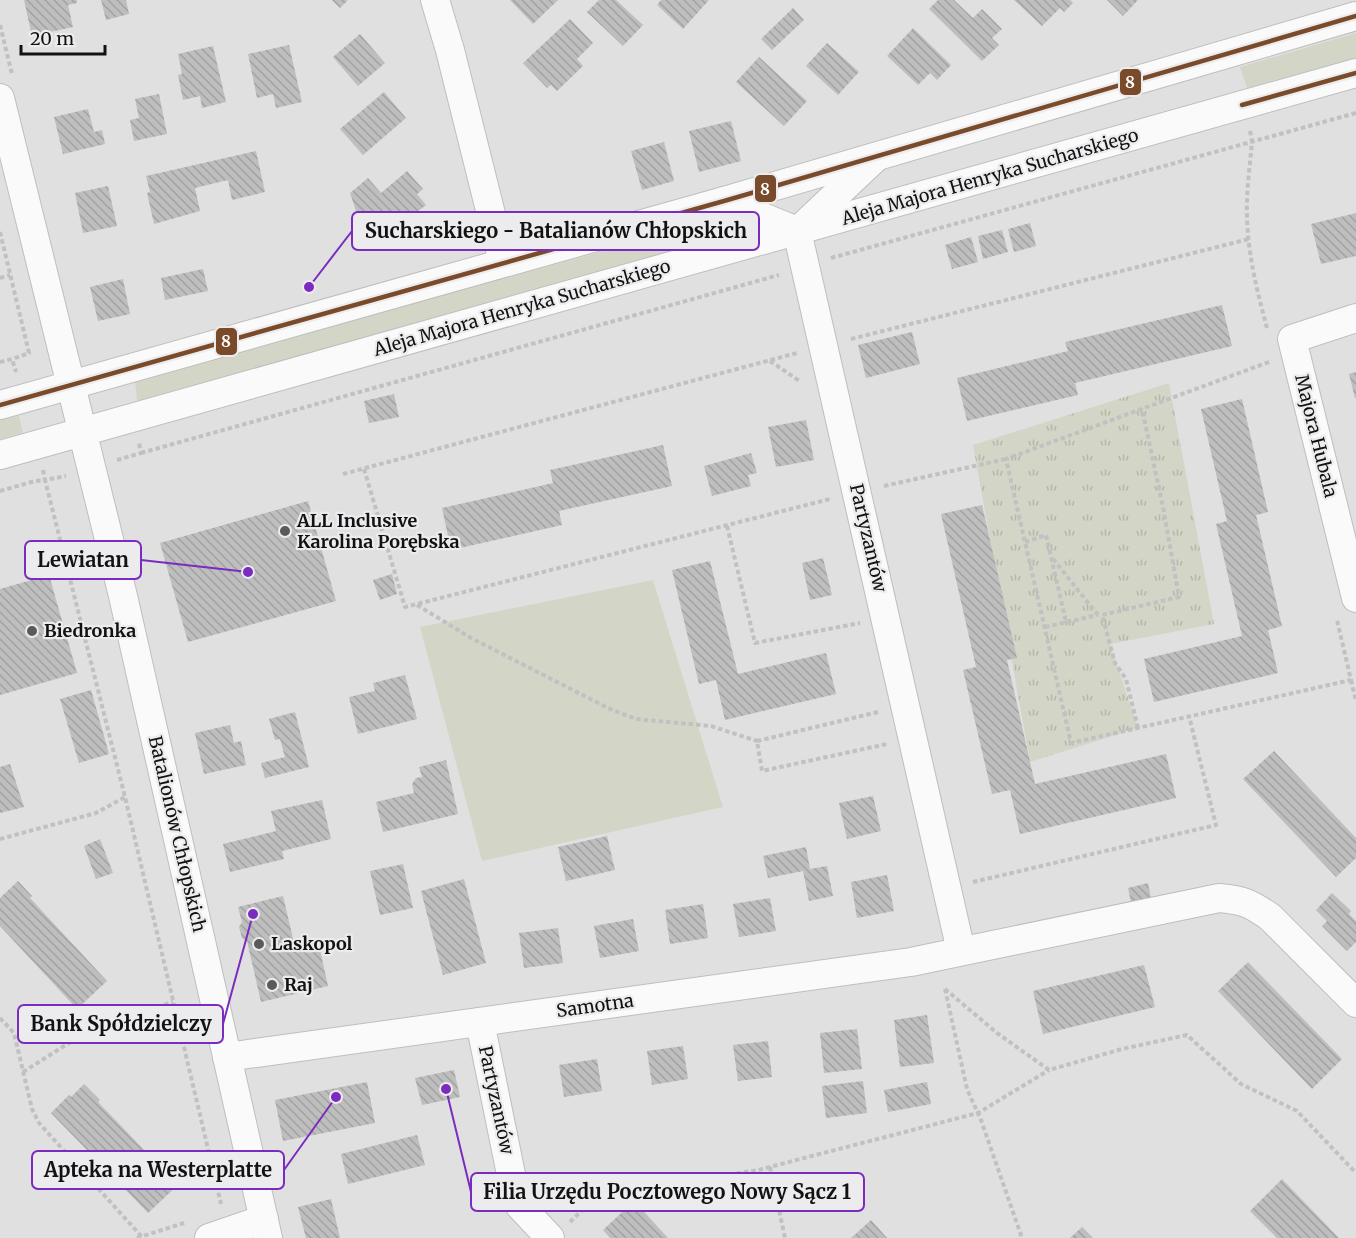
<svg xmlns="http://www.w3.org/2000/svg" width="1356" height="1238" font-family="Merriweather,serif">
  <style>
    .green { fill: #d3d6c7 }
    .park { fill: url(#park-tufts) }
    .building { fill: url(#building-back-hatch) }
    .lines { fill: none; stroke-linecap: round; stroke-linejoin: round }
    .minor-casing { stroke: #bebebe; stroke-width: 30 }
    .path { stroke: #c1c1c1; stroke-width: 4; stroke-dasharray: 4.5 3; stroke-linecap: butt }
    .minor { stroke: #fafafa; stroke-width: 28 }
    .bus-1-casing { stroke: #ececee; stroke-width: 9 }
    .bus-1 { stroke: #7a4b2a; stroke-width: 4.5 }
    .poi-dot { fill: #5a5a5a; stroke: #ececee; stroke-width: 2 }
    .labels { text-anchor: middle; stroke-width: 4.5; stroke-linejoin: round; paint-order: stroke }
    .street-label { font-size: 18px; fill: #121212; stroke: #ececee }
    .poi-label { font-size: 18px; font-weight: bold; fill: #121212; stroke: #ececee; text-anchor: start }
    .leader { fill: none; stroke: #7b2cbf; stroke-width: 2 }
    .callout-dot { fill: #7b2cbf; stroke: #ececee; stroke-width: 2 }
    .callout { fill: #ececee; stroke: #7b2cbf; stroke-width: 2 }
    .callout-label { font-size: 20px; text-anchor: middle; font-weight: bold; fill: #121212 }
    .line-badge { stroke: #ececee; stroke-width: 2 }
    .badge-label { font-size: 16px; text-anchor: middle; font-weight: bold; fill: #fff }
  </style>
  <defs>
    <pattern id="park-tufts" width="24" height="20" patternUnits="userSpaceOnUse" patternTransform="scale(1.5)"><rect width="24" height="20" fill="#d3d6c7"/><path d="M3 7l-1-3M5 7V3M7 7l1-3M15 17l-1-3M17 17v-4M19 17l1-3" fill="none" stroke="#b4b7aa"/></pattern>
    <pattern id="building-back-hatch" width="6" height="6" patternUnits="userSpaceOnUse" patternTransform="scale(1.5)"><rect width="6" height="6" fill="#bebebe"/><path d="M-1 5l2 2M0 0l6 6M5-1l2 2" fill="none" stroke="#a2a2a2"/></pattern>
  </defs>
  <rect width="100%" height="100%" fill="#e0e0e0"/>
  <g class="green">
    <path d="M1356,33V58L1247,88L1240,67Z"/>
    <path d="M721,220L722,237L137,401L135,381L556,264Z"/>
    <path d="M19,416L23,433L0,439V420Z"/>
    <path d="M653,580L723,807L482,861L420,627Z"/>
  </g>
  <path class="park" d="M1169,383L1214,624L1110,644L1138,728L1030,762L973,445Z"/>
  <g class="building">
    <path d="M24,0H77V3L68,5L73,27L32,36Z"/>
    <path d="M101,0H126L129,14L106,20Z"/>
    <path d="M332,0H348L340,8Z"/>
    <path d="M510,0H558L533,24Z"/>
    <path d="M599,0H616L643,25L623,46L587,12Z"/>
    <path d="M661,0H709L683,29L657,5Z"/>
    <path d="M938,0H954L973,18L982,9L1002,29L992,38L999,45L982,61L929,9Z"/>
    <path d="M1014,0H1070L1073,3L1064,12L1060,8L1042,26Z"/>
    <path d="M1107,0H1138L1123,16Z"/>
    <path d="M793,8L804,20L772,50L761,39Z"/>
    <path d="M570,19L593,43L577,59L583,66L557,91L551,85L547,88L523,63Z"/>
    <path d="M913,28L951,65L937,80L930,73L918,85L887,56Z"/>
    <path d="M360,34L385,63L358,86L333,57Z"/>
    <path d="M827,43L859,72L838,95L806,66Z"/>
    <path d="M289,45L302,102L276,108L273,94L257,98L248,54Z"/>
    <path d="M213,46L226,102L202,108L200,96L183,100L178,75L182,74L178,54Z"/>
    <path d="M759,57L807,101L784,126L736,82Z"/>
    <path d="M384,92L406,118L363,155L340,129Z"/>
    <path d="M159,94L167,134L134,141L130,120L139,118L135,99Z"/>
    <path d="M88,109L94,132L102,130L105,144L63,154L54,117Z"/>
    <path d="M731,121L741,161L699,172L689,131Z"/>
    <path d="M664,142L674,181L642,190L631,151Z"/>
    <path d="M256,151L265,192L232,200L228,180L195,188L200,211L154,224L147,193L150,192L146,176Z"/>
    <path d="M407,171L423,189L417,194L426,205L404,222L397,214L373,233L357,214L350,193L368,178L381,193Z"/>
    <path d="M108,186L117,226L83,233L75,193Z"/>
    <path d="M1356,213V256L1321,264L1311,224Z"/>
    <path d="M1030,223L1036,246L1014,252L1008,229Z"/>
    <path d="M1002,230L1008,252L983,259L978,236Z"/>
    <path d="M971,237L978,262L952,269L945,245Z"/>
    <path d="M203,269L208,291L165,300L161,278Z"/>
    <path d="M123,279L130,314L98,321L90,287Z"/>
    <path d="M1222,305L1232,346L1075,383L1078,395L967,421L957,378L1068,351L1065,342Z"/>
    <path d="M912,332L920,364L866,378L858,345Z"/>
    <path d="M1356,372V398H1355L1349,374Z"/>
    <path d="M394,394L399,417L369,423L364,401Z"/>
    <path d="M1242,399L1268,512L1256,515L1282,626L1268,630L1278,673L1154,702L1144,659L1242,636L1216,524L1227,521L1201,409Z"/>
    <path d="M806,420L814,460L776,467L768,427Z"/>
    <path d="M663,445L672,486L559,511L562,525L451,550L442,508L553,483L550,470Z"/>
    <path d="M751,453L757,473L748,475L751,486L712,496L704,466Z"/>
    <path d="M308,501L336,601L188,642L160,543Z"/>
    <path d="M982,505L1017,658L1007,660L1035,784L1166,754L1176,798L1020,834L1010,790L992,794L963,670L976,667L941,514Z"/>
    <path d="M823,558L832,595L810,600L802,563Z"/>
    <path d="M710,561L738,674L826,653L836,694L725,720L716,680L699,684L672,570Z"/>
    <path d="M392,574L397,594L380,600L373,580Z"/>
    <path d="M49,575L77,673L0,695V589Z"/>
    <path d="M405,675L417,719L358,734L349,697L375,691L373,683Z"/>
    <path d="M91,690L109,754L79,763L60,699Z"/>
    <path d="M295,712L309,767L265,778L261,763L285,757L280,739L275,740L269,719Z"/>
    <path d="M230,725L234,743L241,741L246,765L204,774L195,733Z"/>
    <path d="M1274,751L1356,838V858L1336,877L1243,779Z"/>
    <path d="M446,760L458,814L383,832L376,802L414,793L412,784L416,778L422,777L419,767Z"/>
    <path d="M10,764L24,807L0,813V767Z"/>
    <path d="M873,796L881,831L847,839L839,803Z"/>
    <path d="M322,800L331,839L282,851L284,859L230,872L223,844L276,831L271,811Z"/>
    <path d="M607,836L615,870L566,881L558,847Z"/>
    <path d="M100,839L113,873L96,879L84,846Z"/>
    <path d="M806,847L810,869L827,866L833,896L809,901L803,871L768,878L763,856Z"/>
    <path d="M403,864L413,908L380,915L370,871Z"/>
    <path d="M887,875L894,911L857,918L851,882Z"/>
    <path d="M464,879L486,963L443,975L421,891Z"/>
    <path d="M18,881L32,896L30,898L107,981L77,1009L0,926V898Z"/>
    <path d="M1148,883L1152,903L1132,907L1128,888Z"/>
    <path d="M1332,893L1351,911L1349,914L1356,921V942L1347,951L1322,926L1327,921L1316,910Z"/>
    <path d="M283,896L295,947L318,941L328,986L261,1002L247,941L242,938L239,927L242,922L238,907Z"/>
    <path d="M770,898L776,931L739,937L733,904Z"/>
    <path d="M703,904L708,938L670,944L665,910Z"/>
    <path d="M633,919L639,951L600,958L594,926Z"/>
    <path d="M558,928L563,963L524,968L519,933Z"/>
    <path d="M1248,962L1342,1059L1312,1089L1218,991Z"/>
    <path d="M1144,965L1155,1007L1043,1034L1033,991Z"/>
    <path d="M927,1015L934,1063L900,1067L894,1020Z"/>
    <path d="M857,1029L862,1069L824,1073L820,1033Z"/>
    <path d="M768,1041L772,1077L738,1081L733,1045Z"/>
    <path d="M683,1046L688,1079L652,1085L647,1051Z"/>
    <path d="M597,1059L602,1091L564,1097L559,1065Z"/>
    <path d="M454,1070L460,1097L422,1105L415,1078Z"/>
    <path d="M863,1081L867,1113L826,1118L822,1086Z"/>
    <path d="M367,1082L375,1123L283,1141L275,1100Z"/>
    <path d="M927,1082L931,1104L888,1112L884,1090Z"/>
    <path d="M84,1084L100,1100L98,1102L178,1185L148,1213L51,1113L69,1095L71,1097Z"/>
    <path d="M417,1135L425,1165L348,1184L341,1154Z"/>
    <path d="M1282,1179L1339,1238H1277L1250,1211Z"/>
    <path d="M331,1199L340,1238H306L298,1207Z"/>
    <path d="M634,1201L668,1238H610L603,1230Z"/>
    <path d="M871,1220L887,1238H851Z"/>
    <path d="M1082,1227L1093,1238H1070Z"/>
  </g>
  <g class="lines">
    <g class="minor-casing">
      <g id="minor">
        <path d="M435,0L450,50L503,262"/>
        <path d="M0,98L123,596L268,1238"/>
        <path d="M724,201L797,231"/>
        <path d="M802,227L873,160"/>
        <path d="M797,231L961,951"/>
        <path d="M1356,318L1292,339L1356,598"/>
        <path d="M0,405L724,201L1356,16"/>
        <path d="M0,455L1356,73"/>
        <path d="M480,1022L515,1194L520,1206L550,1238"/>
        <path d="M227,1057L911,962L1219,898C1243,900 1250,903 1270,917L1356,1003"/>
        <path d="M209,1238L264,1219"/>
      </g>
    </g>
    <g class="path">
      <path d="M0,25L12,74"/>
      <path d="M1250,131L1252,141C1250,166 1246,192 1247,217C1248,255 1257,291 1267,328"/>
      <path d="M0,232L29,353L12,359"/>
      <path d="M831,258L1356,113"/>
      <path d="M0,278L10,275"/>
      <path d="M851,339L1249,239"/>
      <path d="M770,361L801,382"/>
      <path d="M0,362L12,359L16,372"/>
      <path d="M1269,362L1006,459L1071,743L1351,680L1337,620"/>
      <path d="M141,453L779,275"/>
      <path d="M117,460L141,453L139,443"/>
      <path d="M364,469L405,607L830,499"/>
      <path d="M43,470L45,480L66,476"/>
      <path d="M343,474L797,353"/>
      <path d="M884,486L1006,459"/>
      <path d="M0,491L35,481L45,480L125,797L221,1204"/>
      <path d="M727,526L755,643L860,623"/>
      <path d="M1025,542L1046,535L1066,622"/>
      <path d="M1053,559L1098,615"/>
      <path d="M417,605L471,638L608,708L636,719L711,726L757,741"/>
      <path d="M1045,627L1098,615"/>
      <path d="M1351,680L1356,701"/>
      <path d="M878,712L757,741L762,771L887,744"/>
      <path d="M1138,728L1126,679L1115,663L1102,615L1179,597L1163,507L1142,409"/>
      <path d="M0,839L96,813L125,797"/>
      <path d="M973,882L1216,825L1189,716"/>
      <path d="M945,989L997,1033L1049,1070L1122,1049L1187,1035L1241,1084L1297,1111L1356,1173"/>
      <path d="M945,989L967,1089L981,1120L1022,1238"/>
      <path d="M0,1018L14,1033L32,1109L39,1123L142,1237"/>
      <path d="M23,1072L91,1029L173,1002"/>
      <path d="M770,1167L785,1238"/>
      <path d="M570,1222L600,1193L651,1181L709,1178L758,1170L978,1113L1049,1070"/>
      <path d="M137,1238L187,1222"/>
    </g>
    <use href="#minor" class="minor"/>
    <g class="bus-1-casing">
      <g id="bus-1">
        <path d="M1242,105L1356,73"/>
        <path d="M0,405L724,201L1356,16"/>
      </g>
    </g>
    <use href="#bus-1" class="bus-1"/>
  </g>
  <g class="poi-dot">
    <circle cx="285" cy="531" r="6"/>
    <circle cx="32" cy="631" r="6"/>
    <circle cx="259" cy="944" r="6"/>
    <circle cx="272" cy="985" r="6"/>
  </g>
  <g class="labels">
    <g class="street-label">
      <text transform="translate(990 177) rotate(-16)" y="6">Aleja Majora Henryka Sucharskiego</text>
      <text transform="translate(522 308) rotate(-16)" y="6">Aleja Majora Henryka Sucharskiego</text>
      <text transform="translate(1316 436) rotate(76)" y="6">Majora Hubala</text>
      <text transform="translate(868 538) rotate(77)" y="6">Partyzantów</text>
      <text transform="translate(177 834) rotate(77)" y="6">Batalionów Chłopskich</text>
      <text transform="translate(595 1006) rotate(-8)" y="6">Samotna</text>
      <text transform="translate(496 1100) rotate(78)" y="6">Partyzantów</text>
    </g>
    <g class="poi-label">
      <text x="297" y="527">ALL Inclusive<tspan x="297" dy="21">Karolina Porębska</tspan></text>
      <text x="44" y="637">Biedronka</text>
      <text x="271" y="950">Laskopol</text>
      <text x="284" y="991">Raj</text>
    </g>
  </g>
  <path class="leader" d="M309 287L352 231M248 572L141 560M253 914L223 1024M336 1097L284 1170M446 1089L471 1192"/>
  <g class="callout-dot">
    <circle cx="309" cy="287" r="6"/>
    <circle cx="248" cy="572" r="6"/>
    <circle cx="253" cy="914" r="6"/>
    <circle cx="336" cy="1097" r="6"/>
    <circle cx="446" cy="1089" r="6"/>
  </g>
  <g class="callout">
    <rect x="352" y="212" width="407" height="38" rx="6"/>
    <rect x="25" y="541" width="116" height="38" rx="6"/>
    <rect x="18" y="1005" width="205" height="38" rx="6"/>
    <rect x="32" y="1151" width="252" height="38" rx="6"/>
    <rect x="471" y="1173" width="393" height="38" rx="6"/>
  </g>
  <g class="callout-label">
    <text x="556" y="238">Sucharskiego - Batalianów Chłopskich</text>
    <text x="83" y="567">Lewiatan</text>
    <text x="121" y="1031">Bank Spółdzielczy</text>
    <text x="158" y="1177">Apteka na Westerplatte</text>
    <text x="667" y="1199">Filia Urzędu Pocztowego Nowy Sącz 1</text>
  </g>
  <g class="line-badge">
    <rect x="1119" y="68" width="23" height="28" rx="6" fill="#7a4b2a"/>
    <rect x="754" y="174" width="23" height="29" rx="6" fill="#7a4b2a"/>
    <rect x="215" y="327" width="23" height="29" rx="6" fill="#7a4b2a"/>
  </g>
  <g class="badge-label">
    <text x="1130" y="88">8</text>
    <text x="765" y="195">8</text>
    <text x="226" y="347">8</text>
  </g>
  <path d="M21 45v9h84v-9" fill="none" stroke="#121212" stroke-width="3"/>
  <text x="30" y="45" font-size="18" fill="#121212" stroke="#ececee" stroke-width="4.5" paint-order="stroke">20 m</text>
</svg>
